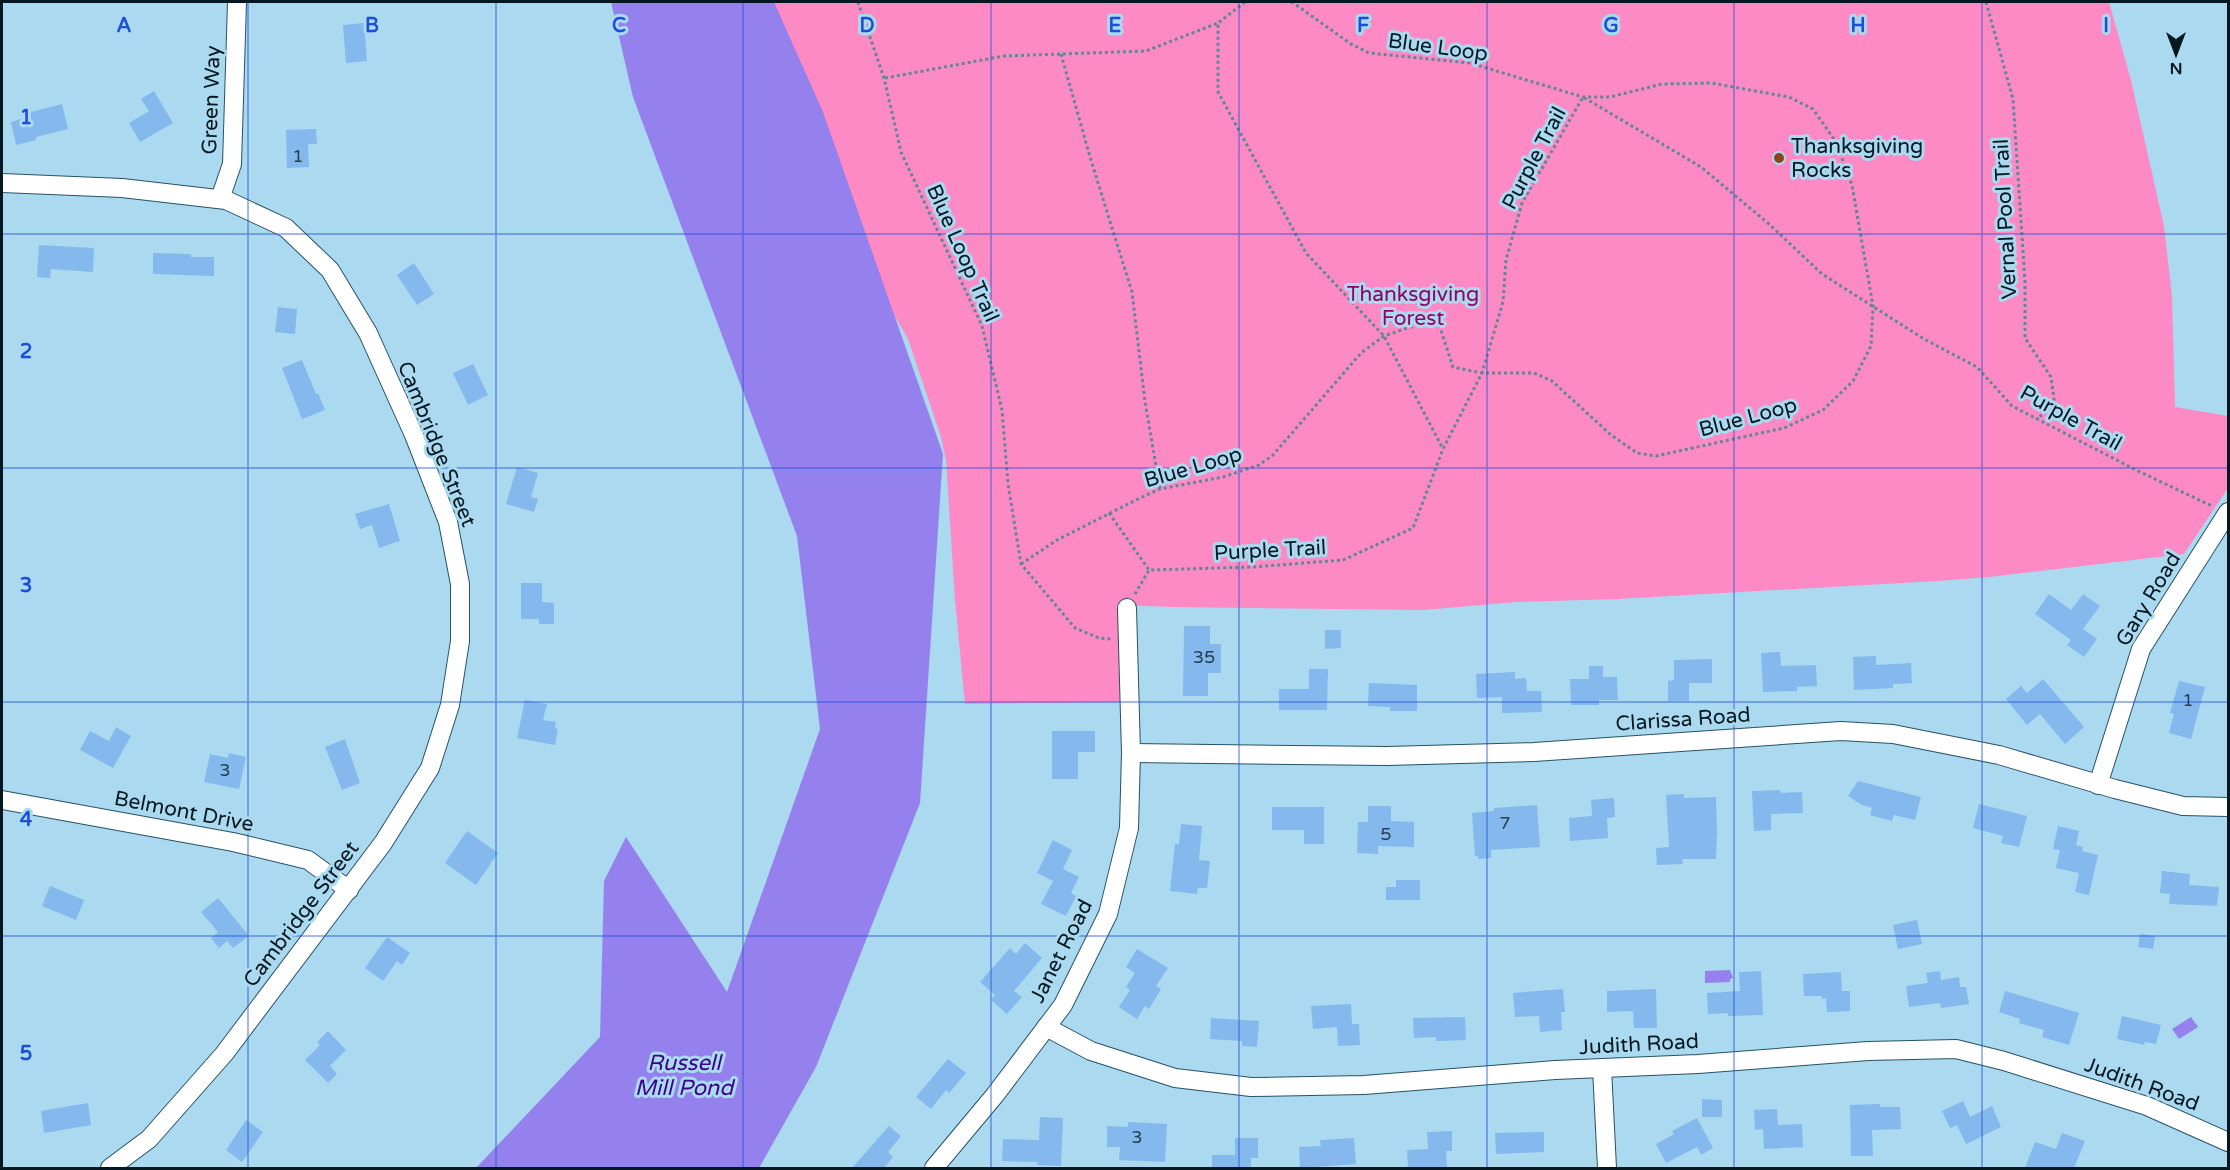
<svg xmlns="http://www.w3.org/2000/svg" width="2230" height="1170" font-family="'Varela Round',sans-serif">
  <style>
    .green { fill: #fd8ac4 }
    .water { fill: #9481ed }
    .building { fill: #85b9ed }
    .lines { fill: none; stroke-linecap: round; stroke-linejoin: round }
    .minor-casing { stroke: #265266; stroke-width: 20 }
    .path { stroke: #638697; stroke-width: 3; stroke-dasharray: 3 3; stroke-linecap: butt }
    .minor { stroke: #fff; stroke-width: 18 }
    .grid { fill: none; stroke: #1d4ed8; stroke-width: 1.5; stroke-opacity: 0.55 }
    .poi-dot { fill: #8a451a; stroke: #aad9f0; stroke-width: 2 }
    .labels { text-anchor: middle; stroke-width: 6; stroke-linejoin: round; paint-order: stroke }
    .number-label { font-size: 18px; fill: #254053 }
    .street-label { font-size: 21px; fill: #051720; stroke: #aad9f0 }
    .poi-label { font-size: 21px; fill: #051720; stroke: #aad9f0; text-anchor: start }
    .park-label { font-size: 21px; fill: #950061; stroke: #aad9f0 }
    .water-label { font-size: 22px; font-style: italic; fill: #3b028b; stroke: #aad9f0 }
    .grid-label { font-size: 20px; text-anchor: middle; font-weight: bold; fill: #1d4ed8; stroke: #aad9f0; stroke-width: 6; stroke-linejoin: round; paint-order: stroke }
  </style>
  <rect width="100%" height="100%" fill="#aad9f0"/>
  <path class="green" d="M765,2H2109L2131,80L2164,226L2172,296L2175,407L2228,416V488L2184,554L1989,577L1937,581L1618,599L1517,602L1423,610L1172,607L1120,605V702L965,704L955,600L946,460L941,437L908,339L885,299Z"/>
  <g class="water">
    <path d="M611,2H774L823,112L943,454L920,803L816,1067L759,1168H476L600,1037L604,881L626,837L727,992L820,729L797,536L633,97Z"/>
    <path d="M1730,970L1733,978L1730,979V982L1705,983V971Z"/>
    <path d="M2191,1017L2198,1027L2179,1039L2172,1029Z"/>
  </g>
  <g class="building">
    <path d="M364,23L367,61L346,63L343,25Z"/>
    <path d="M154,91L173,123L140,142L129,123L149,111L141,99Z"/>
    <path d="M62,104L68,129L36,137V140L16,145L11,122L28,117L27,113Z"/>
    <path d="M316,129L317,144H308L309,167L287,168L286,130Z"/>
    <path d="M39,245L94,248L93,272L51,269L50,278L37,277Z"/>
    <path d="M153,253L191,254V257H214V276L153,274Z"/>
    <path d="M414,263L434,294L417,305L397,275Z"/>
    <path d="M278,307L297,309L295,334L275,332Z"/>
    <path d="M302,360L316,394L318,393L325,410L302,419L282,368Z"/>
    <path d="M473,364L488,395L468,405L453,373Z"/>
    <path d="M517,467L538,473L531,497L538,499L534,512L506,504Z"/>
    <path d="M389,504L400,541L379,548L372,525L360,529L355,514Z"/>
    <path d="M521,583H542V602L554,603V624H539V619H521Z"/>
    <path d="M2049,594L2071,610L2083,594L2100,606L2083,629L2097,639L2084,657L2067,645L2071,640L2035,614Z"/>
    <path d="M1184,626H1210V644H1221V673H1208V696H1183Z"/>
    <path d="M1325,630H1341V648L1325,649Z"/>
    <path d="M1780,652L1781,666L1816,665L1817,686L1797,687V691L1763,692L1761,653Z"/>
    <path d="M1876,656V665L1911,663L1912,683L1893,684V688L1854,690L1853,657Z"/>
    <path d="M1712,659V683H1689V701H1668V681L1674,680V660Z"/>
    <path d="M1589,666H1603V677H1617L1618,700H1599V705H1571L1570,679H1589Z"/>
    <path d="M1309,669H1328L1327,710H1279V689H1309Z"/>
    <path d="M1515,672V679L1526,678L1527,691H1541L1542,712L1502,713V697L1477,698L1476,674Z"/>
    <path d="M2043,679L2084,727L2065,744L2040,714L2027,725L2006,699L2021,686L2027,693Z"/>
    <path d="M2179,681L2205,687L2191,739L2169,733L2174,714L2170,713Z"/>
    <path d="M1369,683L1417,685V711H1390V707L1368,706Z"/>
    <path d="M525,700L547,704L543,720L556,722L555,728L558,729L555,745L517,738Z"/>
    <path d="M116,727L131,736L113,768L80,750L90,731L109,741Z"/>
    <path d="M1052,731H1095V752H1078V779H1052Z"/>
    <path d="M345,739L360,783L342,790L325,747Z"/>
    <path d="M229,753L246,757L239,789L204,782L210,754L228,758Z"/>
    <path d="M1858,781L1921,797L1915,820L1894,815L1892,821L1870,815L1872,808L1862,805L1848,796Z"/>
    <path d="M1780,790L1781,793L1802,792L1803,813L1771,814V830L1754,831L1752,791Z"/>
    <path d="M1684,794V798L1716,797L1717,832L1716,859H1682L1683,864L1657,865L1656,848L1669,847L1666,795Z"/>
    <path d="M1614,798L1615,817L1607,818L1608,838L1570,841L1569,818L1592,816L1591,800Z"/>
    <path d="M1979,804L2027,816L2019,847L2001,843L2003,836L1973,828Z"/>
    <path d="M1537,805L1540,847L1491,850V858L1478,859V856H1475L1472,813L1494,811V808Z"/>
    <path d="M1368,806H1391V821L1414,822V847L1378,846V854L1357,853L1358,822H1368Z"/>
    <path d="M1272,807H1324V844H1304V830H1272Z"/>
    <path d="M1181,824L1202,826L1199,860L1210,861L1207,888H1198L1197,894L1170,891L1175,844H1179Z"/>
    <path d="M2058,826L2079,831L2076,845L2083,847L2082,851L2098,855L2089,895L2075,892L2079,873L2056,868L2060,850L2053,849Z"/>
    <path d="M467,831L498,853L476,885L445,863Z"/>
    <path d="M1053,840L1072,850L1063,869L1079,877L1071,893L1076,896L1066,916L1041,904L1053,881L1037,873Z"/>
    <path d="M2162,871L2190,874L2189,885L2219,887L2217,906L2169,904L2170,894L2160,893Z"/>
    <path d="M1396,880H1420V900H1386V887H1396Z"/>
    <path d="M50,886L84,900L76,920L42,906Z"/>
    <path d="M218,898L249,936L233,948L227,941L219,948L211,938L218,932L201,912Z"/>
    <path d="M1917,920L1922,944L1898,949L1893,925Z"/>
    <path d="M2140,934L2155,936L2153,949L2138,947Z"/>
    <path d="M387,937L410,953L402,965L397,961L383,981L365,968Z"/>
    <path d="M1025,943L1042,958L1014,991L1022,997L1007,1014L991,1000L995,995L980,982L1010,948L1016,954Z"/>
    <path d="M1137,949L1168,968L1156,986L1161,989L1149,1009L1145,1006L1137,1019L1119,1007L1130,990L1126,987L1135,973L1126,967Z"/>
    <path d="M1761,971L1763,1015L1728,1016V1013L1708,1014L1707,993L1740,991L1739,972Z"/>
    <path d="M1940,971L1941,980L1959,977L1960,987H1966L1969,1004L1941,1008L1940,1003L1909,1007L1906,986L1928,983L1926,973Z"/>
    <path d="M1841,972L1842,991H1850V1011L1827,1012L1826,998L1822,999V996H1804L1803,974Z"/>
    <path d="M1563,989L1565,1012H1561L1562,1030L1540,1032L1539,1016L1515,1017L1513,993Z"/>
    <path d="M1656,989L1657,1028H1634L1633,1011L1607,1012V991Z"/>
    <path d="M2005,991L2079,1013L2069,1045L2042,1037L2044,1030L2019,1023L2020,1019L1999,1012Z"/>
    <path d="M1351,1004L1352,1024H1359L1360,1045L1338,1046L1337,1027L1313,1029L1311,1006Z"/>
    <path d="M2122,1016L2161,1025L2156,1044L2145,1042L2144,1045L2117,1039Z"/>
    <path d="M1465,1017L1466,1040L1436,1041V1037L1414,1038L1413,1018Z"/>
    <path d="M1211,1018L1259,1021L1257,1047L1242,1046V1041L1210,1039Z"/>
    <path d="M328,1031L346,1050L330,1066L337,1074L328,1083L305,1060L320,1045L317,1042Z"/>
    <path d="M948,1059L966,1073L949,1093L946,1090L931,1109L916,1097Z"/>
    <path d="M1702,1099L1722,1100V1117H1702Z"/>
    <path d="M1963,1101L1970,1117L1992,1106L2001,1127L1966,1144L1957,1125L1950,1128L1942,1111Z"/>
    <path d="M88,1103L91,1125L44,1133L41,1111Z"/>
    <path d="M1880,1104V1107H1900L1901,1129L1872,1130L1873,1156H1851L1850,1105Z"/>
    <path d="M1777,1109L1778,1125L1802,1124L1803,1147L1764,1149L1763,1129L1755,1130L1754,1110Z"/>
    <path d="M1040,1117L1063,1118L1061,1166L1037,1165L1038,1162L1002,1161L1003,1139L1039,1140Z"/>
    <path d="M1697,1118L1713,1148L1701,1155L1697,1147L1666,1163L1656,1144L1674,1134L1672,1131Z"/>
    <path d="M246,1120L263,1132L242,1162L226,1150Z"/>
    <path d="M1128,1122L1167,1124L1165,1162L1119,1160L1120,1147H1107V1126L1128,1127Z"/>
    <path d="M889,1126L901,1136L888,1152L893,1157L884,1168H852Z"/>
    <path d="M1452,1131V1151H1446L1447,1168H1408L1407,1150L1428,1149L1427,1132Z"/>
    <path d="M1544,1132V1152L1496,1154L1495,1133Z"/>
    <path d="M2062,1133L2085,1141L2074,1168H2025L2035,1142L2056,1149Z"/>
    <path d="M1235,1138H1258V1158H1251V1168H1212V1155H1235Z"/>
    <path d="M1354,1138L1356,1164L1300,1168L1299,1147L1321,1146L1320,1140Z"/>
  </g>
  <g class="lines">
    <g class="minor-casing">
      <g id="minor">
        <path d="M2,183L122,188L226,200L286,228L330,270L368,333L414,435L448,522L460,584V641L450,705L430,768L383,843L224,1054L149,1139L110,1168"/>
        <path d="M220,199L232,164L237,2"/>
        <path d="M1131,753L1387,756L1534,752L1841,731L1893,734L1999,755L2115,789L2183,806L2228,807"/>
        <path d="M2098,785L2141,649L2228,512"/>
        <path d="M2,800L233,842L308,860L349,890"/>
        <path d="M1046,1027L1091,1051L1175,1078L1251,1087L1364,1085L1555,1070L1698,1064L1868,1051L1956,1049L2004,1061L2147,1106L2228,1142"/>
        <path d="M1602,1068L1607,1168"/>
        <path d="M934,1168L995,1095L1063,1005L1108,914L1129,828L1131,753L1127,608"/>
      </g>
    </g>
    <g class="path">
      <path d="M858,2L884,78L901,152L982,326L1002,410L1008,484L1021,564L1075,628L1099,638L1111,639"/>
      <path d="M1245,2L1218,23V92L1306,253L1384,336L1443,449"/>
      <path d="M1986,2L2013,99L2025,282V338L2051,377L2055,406L2036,419"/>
      <path d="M1061,54L1090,157L1132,292L1145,402L1160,489"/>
      <path d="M885,78L1004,56L1146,51L1218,23"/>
      <path d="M1109,513L1149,570"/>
      <path d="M1021,564L1057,540L1140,498L1160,489L1223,477L1259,465L1273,455L1361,353L1384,336L1437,318L1453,367L1482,373H1534L1552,381L1611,435L1637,453L1656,456L1784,428L1823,410L1853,381L1871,346L1873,306L1852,185L1836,142L1813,109L1789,97L1711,83L1662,84L1610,97H1583L1470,63L1369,53L1351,44L1292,2"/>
      <path d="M1135,594L1149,570L1253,567L1343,560L1413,528L1443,449L1482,373L1503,302L1506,260L1522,203L1583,97L1701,167L1769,224L1822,274L1924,339L1977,367L2012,406L2138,471L2212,506"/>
    </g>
    <use href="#minor" class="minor"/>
  </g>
  <path class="grid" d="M248,2V1168M496,2V1168M743,2V1168M991,2V1168M1239,2V1168M1487,2V1168M1734,2V1168M1982,2V1168M2,234H2228M2,468H2228M2,702H2228M2,936H2228"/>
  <circle class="poi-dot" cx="1779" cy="158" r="6"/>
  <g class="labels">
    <g class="number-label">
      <text x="298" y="162">1</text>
      <text x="1204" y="663">35</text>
      <text x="2188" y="706">1</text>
      <text x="225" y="776">3</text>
      <text x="1505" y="829">7</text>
      <text x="1386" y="840">5</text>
      <text x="1137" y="1143">3</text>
    </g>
    <g class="street-label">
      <text transform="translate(1438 47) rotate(8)" y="7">Blue Loop</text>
      <text transform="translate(211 100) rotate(-88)" y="7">Green Way</text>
      <text transform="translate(1534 158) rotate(-62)" y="7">Purple Trail</text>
      <text transform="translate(2005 219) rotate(-93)" y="7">Vernal Pool Trail</text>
      <text transform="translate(963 253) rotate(66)" y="7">Blue Loop Trail</text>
      <text transform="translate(1748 417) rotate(-15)" y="7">Blue Loop</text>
      <text transform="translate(2071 418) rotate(29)" y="7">Purple Trail</text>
      <text transform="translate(437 444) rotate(68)" y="7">Cambridge Street</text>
      <text transform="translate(1193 467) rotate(-16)" y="7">Blue Loop</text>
      <text transform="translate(1270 550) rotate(-3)" y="7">Purple Trail</text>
      <text transform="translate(2148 599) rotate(-59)" y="7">Gary Road</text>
      <text transform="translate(1683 719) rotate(-4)" y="7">Clarissa Road</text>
      <text transform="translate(184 811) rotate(11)" y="7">Belmont Drive</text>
      <text transform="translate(301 914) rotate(-53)" y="7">Cambridge Street</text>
      <text transform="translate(1061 951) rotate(-63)" y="7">Janet Road</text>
      <text transform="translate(1639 1044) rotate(-3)" y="7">Judith Road</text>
      <text transform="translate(2142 1084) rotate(20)" y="7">Judith Road</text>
    </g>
    <g class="poi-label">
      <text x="1791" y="153">Thanksgiving<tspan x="1791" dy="24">Rocks</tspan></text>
    </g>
    <g class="park-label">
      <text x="1413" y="301">Thanksgiving<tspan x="1413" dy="24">Forest</tspan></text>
    </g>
    <g class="water-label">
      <text x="684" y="1070">Russell<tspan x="684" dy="25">Mill Pond</tspan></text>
    </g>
  </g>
  <g class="grid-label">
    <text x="124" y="32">A</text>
    <text x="372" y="32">B</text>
    <text x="619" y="32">C</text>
    <text x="867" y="32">D</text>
    <text x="1115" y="32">E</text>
    <text x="1363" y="32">F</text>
    <text x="1611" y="32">G</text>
    <text x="1858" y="32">H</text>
    <text x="2106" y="32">I</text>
    <text x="26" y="124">1</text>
    <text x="26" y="358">2</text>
    <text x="26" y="592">3</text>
    <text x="26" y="826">4</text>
    <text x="26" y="1060">5</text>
  </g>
  <rect width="2230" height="1170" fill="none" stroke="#051720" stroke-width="6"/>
  <g transform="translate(2176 54) rotate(180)" stroke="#aad9f0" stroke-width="4.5" paint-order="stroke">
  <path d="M0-4.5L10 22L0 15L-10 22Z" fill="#051720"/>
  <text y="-9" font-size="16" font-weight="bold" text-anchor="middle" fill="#051720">N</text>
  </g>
</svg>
